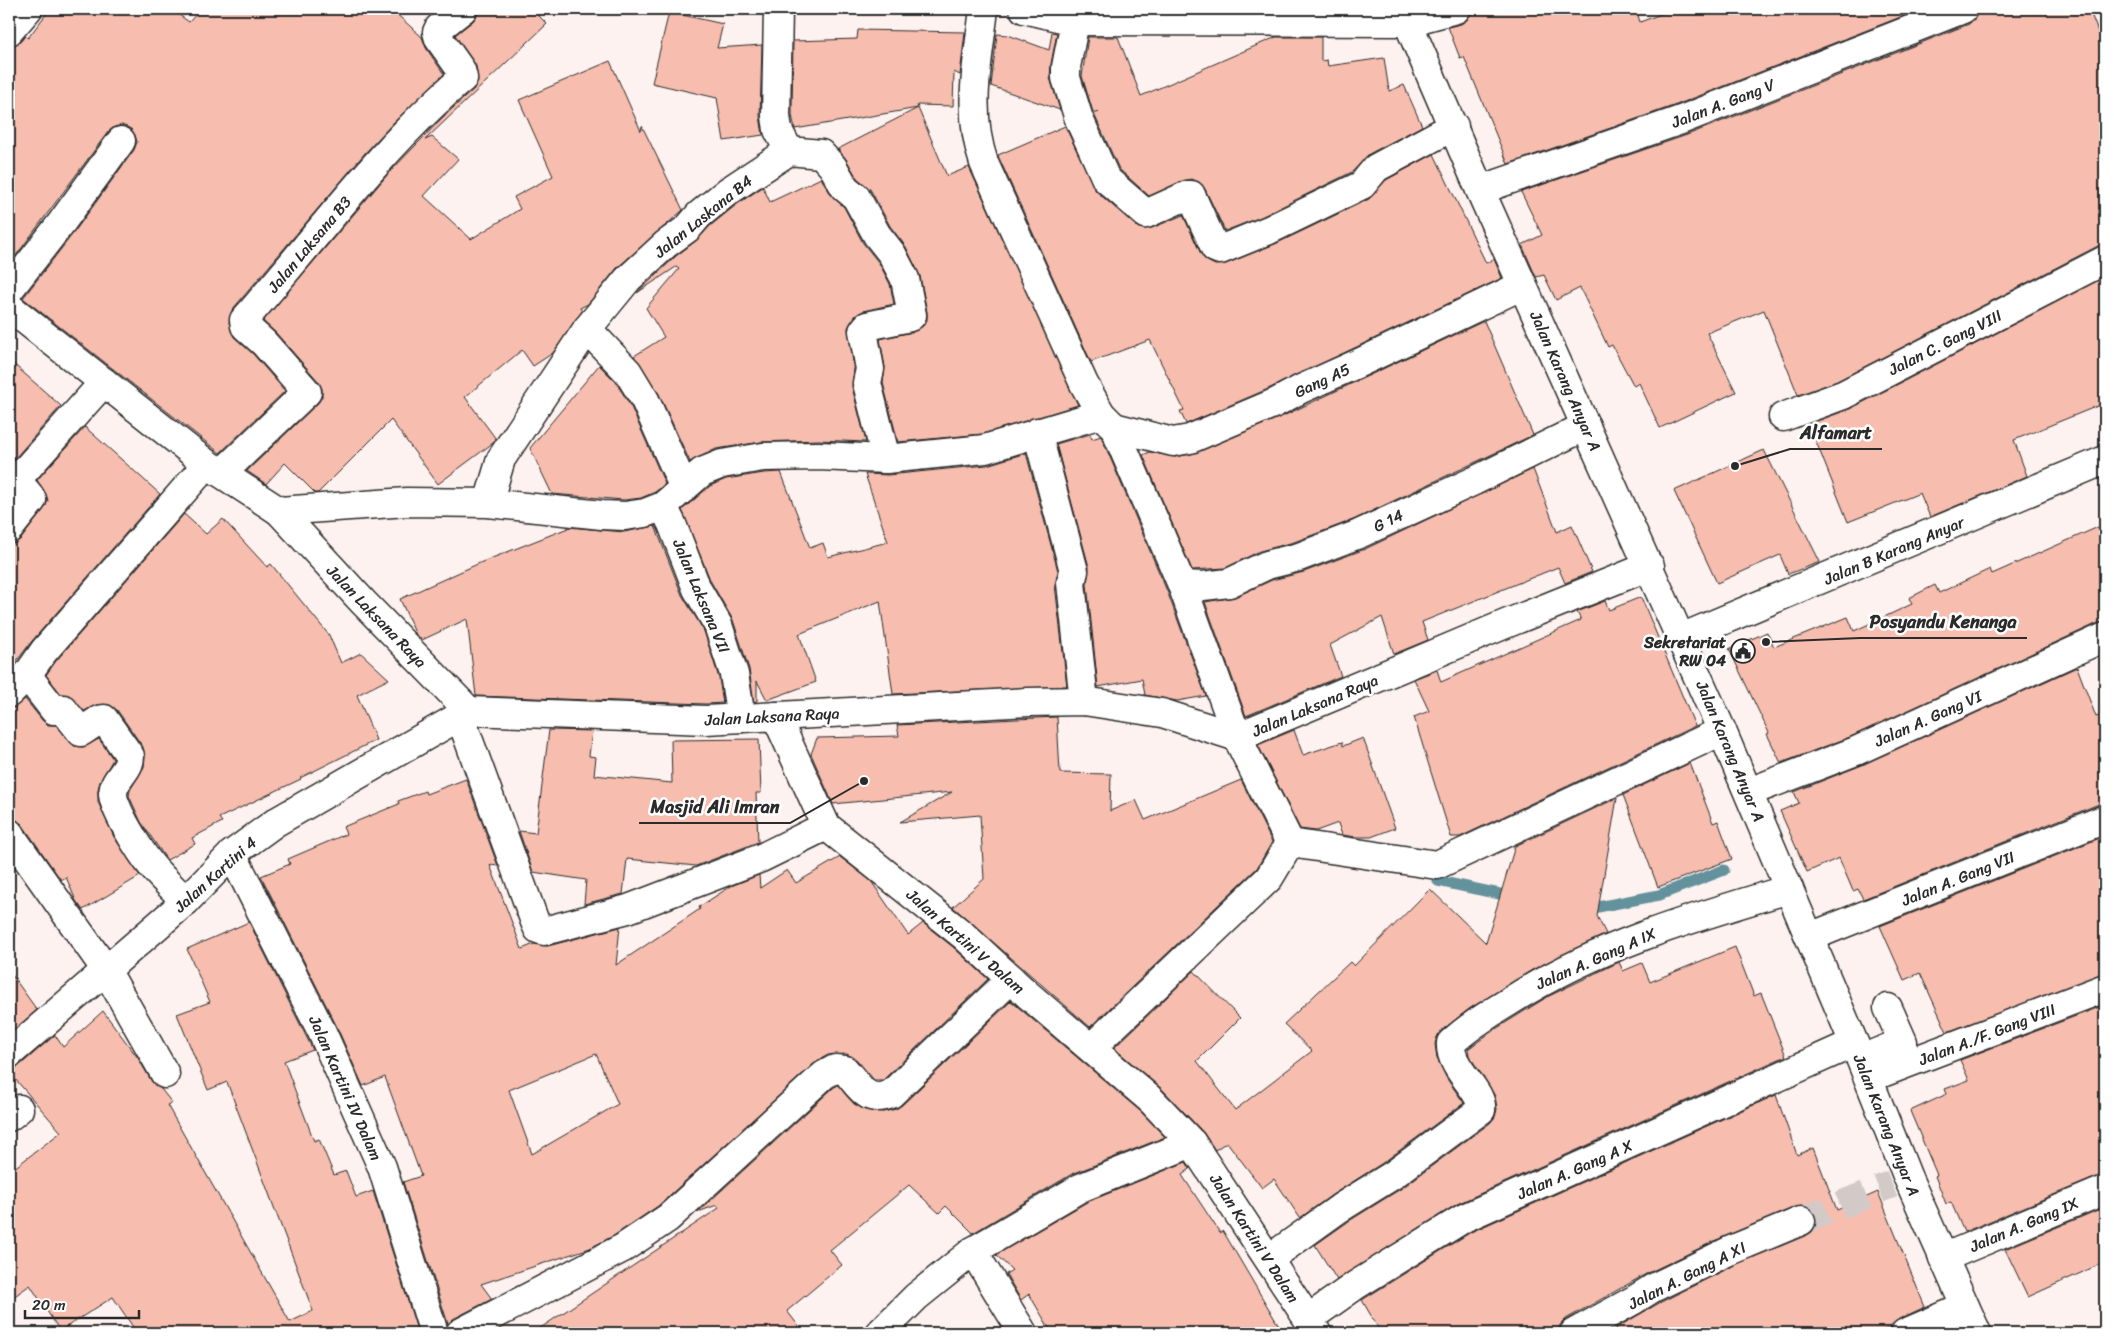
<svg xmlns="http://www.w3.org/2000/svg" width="2114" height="1342" font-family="Sriracha,sans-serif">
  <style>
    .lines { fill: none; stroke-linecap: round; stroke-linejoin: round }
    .stream { stroke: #63919c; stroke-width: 11 }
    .building { fill: #f7bdae; stroke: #2b2b2b; fill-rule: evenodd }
    .minor-tunnel { stroke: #d3cac8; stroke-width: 28; stroke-dasharray: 28 14; stroke-linecap: butt }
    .minor-casing { stroke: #2b2b2b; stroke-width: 31 }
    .minor { stroke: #fff; stroke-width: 28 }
    .labels { text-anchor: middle; stroke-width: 5; stroke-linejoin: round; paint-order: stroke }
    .street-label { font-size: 16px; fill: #2b2b2b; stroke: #fff }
    .poi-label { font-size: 16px; font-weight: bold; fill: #2b2b2b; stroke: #fff; text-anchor: end }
    .leader { fill: none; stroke: #2b2b2b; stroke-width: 2 }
    .callout-dot { fill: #2b2b2b; stroke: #fff; stroke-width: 2 }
    .callout-label { font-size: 18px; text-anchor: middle; font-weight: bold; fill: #2b2b2b; stroke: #fff; stroke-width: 5; stroke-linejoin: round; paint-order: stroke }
  </style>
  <rect width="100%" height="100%" fill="#fdf2ef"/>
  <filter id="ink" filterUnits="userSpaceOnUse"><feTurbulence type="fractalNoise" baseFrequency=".02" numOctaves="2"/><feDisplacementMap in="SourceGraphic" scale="10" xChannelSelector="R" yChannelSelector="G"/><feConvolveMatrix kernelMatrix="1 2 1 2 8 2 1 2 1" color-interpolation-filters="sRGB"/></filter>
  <g filter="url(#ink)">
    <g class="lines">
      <g class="stream">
        <path d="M1438,881L1514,897"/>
        <path d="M1584,906L1593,908L1659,895L1724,870"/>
      </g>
    </g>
    <g class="building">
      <path d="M50,9H171L189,22L201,9H391L422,37L426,48L444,74L393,123L365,153L232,310L229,323L234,337L253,354L285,391L220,453L23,298L75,231L134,150L137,142L135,135L131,129L122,125L114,127L108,132L9,265V48L20,42L25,36L28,38Z"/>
      <path d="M478,9H532L547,24L425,140L432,137L458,159L424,196L471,239L520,209L514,197L553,176L519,100L610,61L641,131L642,126L683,210L617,268L588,304L580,308L582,311L553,353L533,366L522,350L465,397L496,439L493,443L438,484L391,420L318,493H315L285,463L266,484L247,471L318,403L322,397V389L319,382L276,333L263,321L388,174L443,117L474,89L478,82L476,66L455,35L473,21L477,15Z"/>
      <path d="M1487,9H1636L1640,22L1674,9H1921L1676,105L1508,164L1464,57L1460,58L1448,27L1461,24L1467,20L1470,15Z"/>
      <path d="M1978,9H2089L2105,49V244L2098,246L1837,381L1798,395L1764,310L1707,333L1736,392L1660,428L1639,383L1634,386L1612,345L1608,347L1580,288L1556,300L1544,275L1536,277L1522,245L1542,235L1521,192L1687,135L1969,24L1975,18Z"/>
      <path d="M669,12L723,24L717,48L762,45L760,116L763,135L724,141L717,98L652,83Z"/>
      <path d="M858,30L965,32L960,75L954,72L953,106L917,105L918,108L795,129L792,115L793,41L857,39Z"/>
      <path d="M1052,32L1057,33L1051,64L1050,78L1060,110L991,86L997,34L1008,35L1049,50Z"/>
      <path d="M1088,37H1118L1141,96L1276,37H1321V61L1327,60L1328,66L1384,58L1389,91L1404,85L1422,126L1369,154L1352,172L1263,216L1225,231L1205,189L1199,182L1191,179L1182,181L1149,196L1119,169L1094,114L1099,112H1093L1082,76Z"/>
      <path d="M918,108L947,176L969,167L1078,405L982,434L898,442L883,383L885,367L880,339L913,332L923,326L927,320V312L920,276L906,247L890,226L870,189L857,178L846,159L838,149Z"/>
      <path d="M1065,126L1096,191L1136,226L1143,229L1152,228L1183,215L1201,254L1209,262L1215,265L1226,264L1275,244L1369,199L1386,180L1434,154L1486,263L1494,259L1502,278L1268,389L1186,424L1180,411L1184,410L1150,340L1091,362L999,158L998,155Z"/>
      <path d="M821,178L832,196L844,207L863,243L879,263L890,284L894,304L863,311L855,316L848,328L854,369L852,387L866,442L818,440L761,442L716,449L690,462L659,394L634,356L664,337L646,308L679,269L676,267L637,293L676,256L697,240L710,226L736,205L761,188L763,187L770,202Z"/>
      <path d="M2105,277V403L2014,440L2027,476L1930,517L1920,493L1848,522L1809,424L1850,409Z"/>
      <path d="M1484,321L1533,435L1353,520L1294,542L1260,551L1225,568L1192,570L1143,455L1150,452L1175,457L1196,453L1281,417Z"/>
      <path d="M9,360L61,406L9,465Z"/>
      <path d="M599,365L616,382L631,407L665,484L655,492L641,498L624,500L552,494L530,448Z"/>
      <path d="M85,427L160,494L32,641L9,671V544L15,543L21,539L44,509L48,501L46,494L37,480Z"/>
      <path d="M1090,434L1092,439L1101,436L1167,591L1206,696L1177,701L1145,695L1142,679L1098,687L1087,584L1089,567L1056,444Z"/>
      <path d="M1764,450L1820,562L1788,574L1780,555L1717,583L1674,491Z"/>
      <path d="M1026,453L1058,571L1055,585L1067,686L893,694L880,601L799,634L816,682L767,700L757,681V701L754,702L749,669L733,620L711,582L682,510L710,486L726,479L764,473L781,472L810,548L823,543L828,557L888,542L865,474L888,475L987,465Z"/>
      <path d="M1533,469L1557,532L1572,525L1592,572L1565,583L1558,567L1422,622L1428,640L1394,654L1382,617L1330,645L1341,676L1246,716L1205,602L1235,597L1272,580L1304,572L1365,549Z"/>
      <path d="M184,514L206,534L223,519L267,567L271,564L329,635L341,663L361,653L389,679L357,695L376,740L300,778L301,779L219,818L222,822L192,838L195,844L167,860L141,822L129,796L130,790L144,767L145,757L143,747L117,710L110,705H96L84,711L69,695L61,694L46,675L56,661Z"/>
      <path d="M2105,524V622L2098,623L1850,737L1781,763L1767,734L1769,733L1729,649L1767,632L1774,647L1848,617L1854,631L1912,604L1909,598L1935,585L1939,593L1990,569L1992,574Z"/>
      <path d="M655,526L682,595L704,631L719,678L723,703L706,704L476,696L467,619L422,640L416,635L400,599L482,562L568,528V527L624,532Z"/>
      <path d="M1641,597L1695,726L1460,837H1451L1414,717L1429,711L1414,679L1437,670L1441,682L1581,620L1577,612L1605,601L1609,610Z"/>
      <path d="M2077,667L2096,717L2105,714V804H2099L1863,899L1858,889L1853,891L1839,858L1807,872L1780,811L1799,803L1794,792L1862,765Z"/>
      <path d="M25,699L42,720L48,725H56L74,746L83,747L99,739L113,759L100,782L98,790V802L114,837L140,876L83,910L76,901L66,877L61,880L22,824L9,816V708H14Z"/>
      <path d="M1057,717L1060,773L1111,774L1110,811L1136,800L1145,820L1241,780L1272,842L1257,868L1090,1027L953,907L984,879L980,815L900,822L952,792L833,804L811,754L817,738L899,736L897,725Z"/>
      <path d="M549,730L592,731L589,756L596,757L594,775L672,783L671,740L759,739L761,793H756L758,842L696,866L627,859L623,894L584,904L586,880L533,872L519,831L536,833Z"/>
      <path d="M1294,730L1303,755L1342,742L1343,746L1363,738L1395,828L1371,837H1357L1342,835L1338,823L1316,831L1300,829L1258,745Z"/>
      <path d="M1690,763L1713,823L1718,821L1732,859L1658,887L1623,795Z"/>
      <path d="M466,779L498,866L490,865L522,949L534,944L548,946L620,927L616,965L700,909L699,907L731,886L759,875L760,888L787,870L796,883L840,857L871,881L908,935L923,923L953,947L988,979L883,1080H874L857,1060L847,1054L828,1055L817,1061L658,1206L615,1235L590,1248L481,1284L492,1299L453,1319L448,1324L403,1182L421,1176L385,1077L363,1086L336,1025L261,876L290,864L288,859L346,834L343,827L399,804L398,801L425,791L426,794ZM596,1054L618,1104L532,1154L509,1090Z"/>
      <path d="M1617,798L1597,916L1606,934L1532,970L1469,1009L1441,1031L1437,1037L1435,1044L1437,1058L1447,1079L1464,1103L1384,1162L1332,1195L1300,1218L1274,1179L1262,1188L1227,1142L1215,1150L1203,1132L1162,1089L1114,1048L1194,971L1240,1018L1197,1061L1235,1110L1312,1051L1284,1024L1350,962L1354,966L1430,889L1486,943L1515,846Z"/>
      <path d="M2105,836V973L1947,1032L1920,973L1904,980L1880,926Z"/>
      <path d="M249,922L313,1050L284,1061L314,1141L319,1139L334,1175L346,1171L356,1197L373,1191L418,1333H137L113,1297L60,1331L30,1285L9,1300V1172L61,1132L9,1072V1069L19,1066L55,1035L63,1047L103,1011L138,1058L152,1082L161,1089L172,1103L167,1105L290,1322L313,1311L227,1082L208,1090L177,1014L210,1002L187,949Z"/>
      <path d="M1735,947L1754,996L1761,993L1786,1056L1457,1204L1337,1280L1315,1245L1349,1221L1402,1188L1490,1123L1495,1117L1497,1109L1495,1096L1469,1055L1468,1049L1494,1030L1547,997L1619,962L1623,971L1642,963L1650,982Z"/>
      <path d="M9,971L37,1010L9,1034Z"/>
      <path d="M1011,1001L1140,1111L1165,1137L1072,1174L973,1233L946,1206L939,1213L909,1185L830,1250L842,1265L787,1311L804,1333H533L719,1208L717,1205L698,1212L833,1088L838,1085L854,1104L865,1110L883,1112L896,1109L902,1105Z"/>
      <path d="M2105,1005V1175L2099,1176L1964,1232L1951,1202L1946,1204L1935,1176L1937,1175L1910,1111L1947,1094L1945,1089L1969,1080L1960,1060Z"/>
      <path d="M1776,1095L1797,1155L1813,1148L1837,1210L1878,1192L1925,1307L1899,1319L1891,1327L1877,1333H1619L1616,1328L1661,1302L1735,1265L1807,1235L1813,1231L1816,1223V1215L1811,1209L1803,1206L1795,1207L1723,1237L1646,1274L1566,1319L1560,1325L1558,1333H1381L1362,1300L1471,1232Z"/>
      <path d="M1186,1162L1190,1169L1182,1175L1220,1233L1223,1231L1283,1333H1052L1029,1294L1021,1300L1006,1274L1012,1270L996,1255L1087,1202Z"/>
      <path d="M2105,1207V1262L2028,1297L2005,1249Z"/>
    </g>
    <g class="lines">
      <path class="minor-tunnel" d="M1801,1221L1892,1184"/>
      <g class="minor-casing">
        <g id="minor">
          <path d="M778,9L776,116L778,130L789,151"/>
          <path d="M984,9C978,61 966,111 984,163L1084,384L1101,414L1114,427L1182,585L1237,737L1290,843"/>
          <path d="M1024,9L1075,21L1408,22L1456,9"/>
          <path d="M1402,9L1480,190L1722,731L1854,1043L1908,1178L1977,1333"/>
          <path d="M1075,21L1066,67V78L1079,119L1106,179L1146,214L1188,195H1191L1215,248L1220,250L1269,230L1362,185L1376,168L1454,126"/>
          <path d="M9,31L28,9"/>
          <path d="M1480,190L1681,120L1963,9"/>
          <path d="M9,290L62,222L121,141"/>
          <path d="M9,307L207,464L279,511L363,602L469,711L706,720L1028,702L1084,701L1162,713L1237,737L1508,623L1650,566"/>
          <path d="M587,329L628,372L645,400L684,488"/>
          <path d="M1783,417L1843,395L2105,260"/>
          <path d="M1114,427L1173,442L1190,439L1275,403L1301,389L1361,362L1523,285"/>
          <path d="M1037,432L1074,571L1071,583L1084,701"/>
          <path d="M222,473L307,392L264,343L245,326L244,320C316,239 380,148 463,78L461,70L439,39L437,32L439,28L463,9"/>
          <path d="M488,503L501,459L587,329L628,279L666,244L688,228L699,215L727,192L789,151L821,154L833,167L845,188L856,197L877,235L892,254L905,279L912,315L910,317L867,326L863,331L870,369L867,383L886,459"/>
          <path d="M663,506L672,524L697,589L718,625L734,674L741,718"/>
          <path d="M279,511L407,502L488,503L602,515L625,516L645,513L663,506L702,472L722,464L763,457L818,456L886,459L985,449L1101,414"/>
          <path d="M9,529L32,500C29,492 22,489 19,482L20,476L104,382"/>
          <path d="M1182,585L1203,586L1229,583L1267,565L1299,557L1359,534L1474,481L1586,426"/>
          <path d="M1681,638L2105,460"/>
          <path d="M27,675L54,710L63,709L81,732L99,720L104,719L130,756C130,771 114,778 113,793C112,807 141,853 151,865C161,878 174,889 186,901"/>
          <path d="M9,693L27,675L44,651L207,464"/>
          <path d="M460,716L535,922L538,929L544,931L628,909L761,858L826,826"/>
          <path d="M776,716L826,826L963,935L1027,994L1151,1100L1192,1143L1317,1333"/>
          <path d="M1749,792L1856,751L2105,637"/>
          <path d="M9,833L106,970L165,1074"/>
          <path d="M1290,843L1437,865L1722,731"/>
          <path d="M232,854L322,1032L382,1167L434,1333"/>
          <path d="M1810,937L2105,819"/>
          <path d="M1091,1048L1269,878L1290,843"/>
          <path d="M9,1054L186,901L232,854L276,822L469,711"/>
          <path d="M1861,1059L1903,1042L1888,1008"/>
          <path d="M1869,1078L2105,988"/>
          <path d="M9,1117L19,1109"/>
          <path d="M973,1251L1023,1333"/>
          <path d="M1943,1258L2105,1190"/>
          <path d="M1269,1259L1340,1208L1393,1175L1481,1110C1484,1090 1449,1070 1451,1043C1468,1027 1487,1015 1507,1003C1593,947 1691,918 1789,889"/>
          <path d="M1308,1319L1356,1285L1464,1218L1854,1043"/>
          <path d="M460,1333L623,1248L668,1218L824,1075L835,1069L845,1070C860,1087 866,1104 891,1094L1011,979"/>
          <path d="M880,1333L916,1297L973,1251L1080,1188L1192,1143"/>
          <path d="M1574,1333L1634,1300L1653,1288L1729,1251L1801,1221"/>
          <path d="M1905,1333L1965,1307"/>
        </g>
      </g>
      <use href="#minor" class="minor"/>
    </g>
  </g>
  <defs>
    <g id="civic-ring" transform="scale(1.25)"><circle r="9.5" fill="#fff" stroke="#2b2b2b" stroke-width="1.5"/><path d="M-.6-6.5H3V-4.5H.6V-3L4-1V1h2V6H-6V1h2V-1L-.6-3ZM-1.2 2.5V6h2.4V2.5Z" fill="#2b2b2b"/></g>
  </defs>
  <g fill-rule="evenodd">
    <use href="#civic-ring" x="1743" y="651"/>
  </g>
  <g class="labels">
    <g class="street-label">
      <text transform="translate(1723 103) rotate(-21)" y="6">Jalan A. Gang V</text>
      <text transform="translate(703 216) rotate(-39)" y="6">Jalan Laskana B4</text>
      <text transform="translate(309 244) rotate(-50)" y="6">Jalan Laksana B3</text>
      <text transform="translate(1945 342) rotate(-27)" y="6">Jalan C. Gang VIII</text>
      <text transform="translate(1322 380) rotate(-25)" y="6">Gang A5</text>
      <text transform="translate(1566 381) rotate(66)" y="6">Jalan Karang Anyar A</text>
      <text transform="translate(1388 520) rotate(-26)" y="6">G 14</text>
      <text transform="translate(1894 550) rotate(-23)" y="6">Jalan B Karang Anyar</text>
      <text transform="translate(702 596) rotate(67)" y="6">Jalan Laksana VII</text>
      <text transform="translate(377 616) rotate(46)" y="6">Jalan Laksana Raya</text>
      <text transform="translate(1315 705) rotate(-23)" y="6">Jalan Laksana Raya</text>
      <text transform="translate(772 716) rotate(-3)" y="6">Jalan Laksana Raya</text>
      <text transform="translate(1928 718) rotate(-24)" y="6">Jalan A. Gang VI</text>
      <text transform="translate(1731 751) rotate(67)" y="6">Jalan Karang Anyar A</text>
      <text transform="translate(215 874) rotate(-42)" y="6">Jalan Kartini 4</text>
      <text transform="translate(1958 878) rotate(-22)" y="6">Jalan A. Gang VII</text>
      <text transform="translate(966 941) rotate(41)" y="6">Jalan Kartini V Dalam</text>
      <text transform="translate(1596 958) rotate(-24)" y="6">Jalan A. Gang A IX</text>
      <text transform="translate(1987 1034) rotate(-21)" y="6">Jalan A./F. Gang VIII</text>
      <text transform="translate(346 1088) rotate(66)" y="6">Jalan Kartini IV Dalam</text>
      <text transform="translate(1887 1125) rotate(68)" y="6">Jalan Karang Anyar A</text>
      <text transform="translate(1575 1169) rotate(-24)" y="6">Jalan A. Gang A X</text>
      <text transform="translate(2024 1224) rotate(-23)" y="6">Jalan A. Gang IX</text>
      <text transform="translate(1255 1238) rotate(57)" y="6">Jalan Kartini V Dalam</text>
      <text transform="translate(1687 1275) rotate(-27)" y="6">Jalan A. Gang A XI</text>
    </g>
    <g class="poi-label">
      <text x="1726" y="648">Sekretariat<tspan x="1726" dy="18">RW 04</tspan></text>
    </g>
  </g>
  <path class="leader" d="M1735 466L1790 449H1882M1766 642L1860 638H2027M864 781L790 823H639"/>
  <g class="callout-dot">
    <circle cx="1735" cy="466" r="5"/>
    <circle cx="1766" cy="642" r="5"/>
    <circle cx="864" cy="781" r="5"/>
  </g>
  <g class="callout-label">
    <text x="1836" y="439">Alfamart</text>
    <text x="1943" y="628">Posyandu Kenanga</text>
    <text x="715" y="813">Masjid Ali Imran</text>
  </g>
  <rect width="2114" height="1342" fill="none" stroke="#fff" stroke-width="30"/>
  <rect x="15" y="15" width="2084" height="1312" fill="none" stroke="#2b2b2b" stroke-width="2" filter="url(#ink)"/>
  <path d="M25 1310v8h114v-8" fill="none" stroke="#2b2b2b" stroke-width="2.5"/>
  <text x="32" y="1310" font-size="15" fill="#2b2b2b" stroke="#ffffff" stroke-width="4" paint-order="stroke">20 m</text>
</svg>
